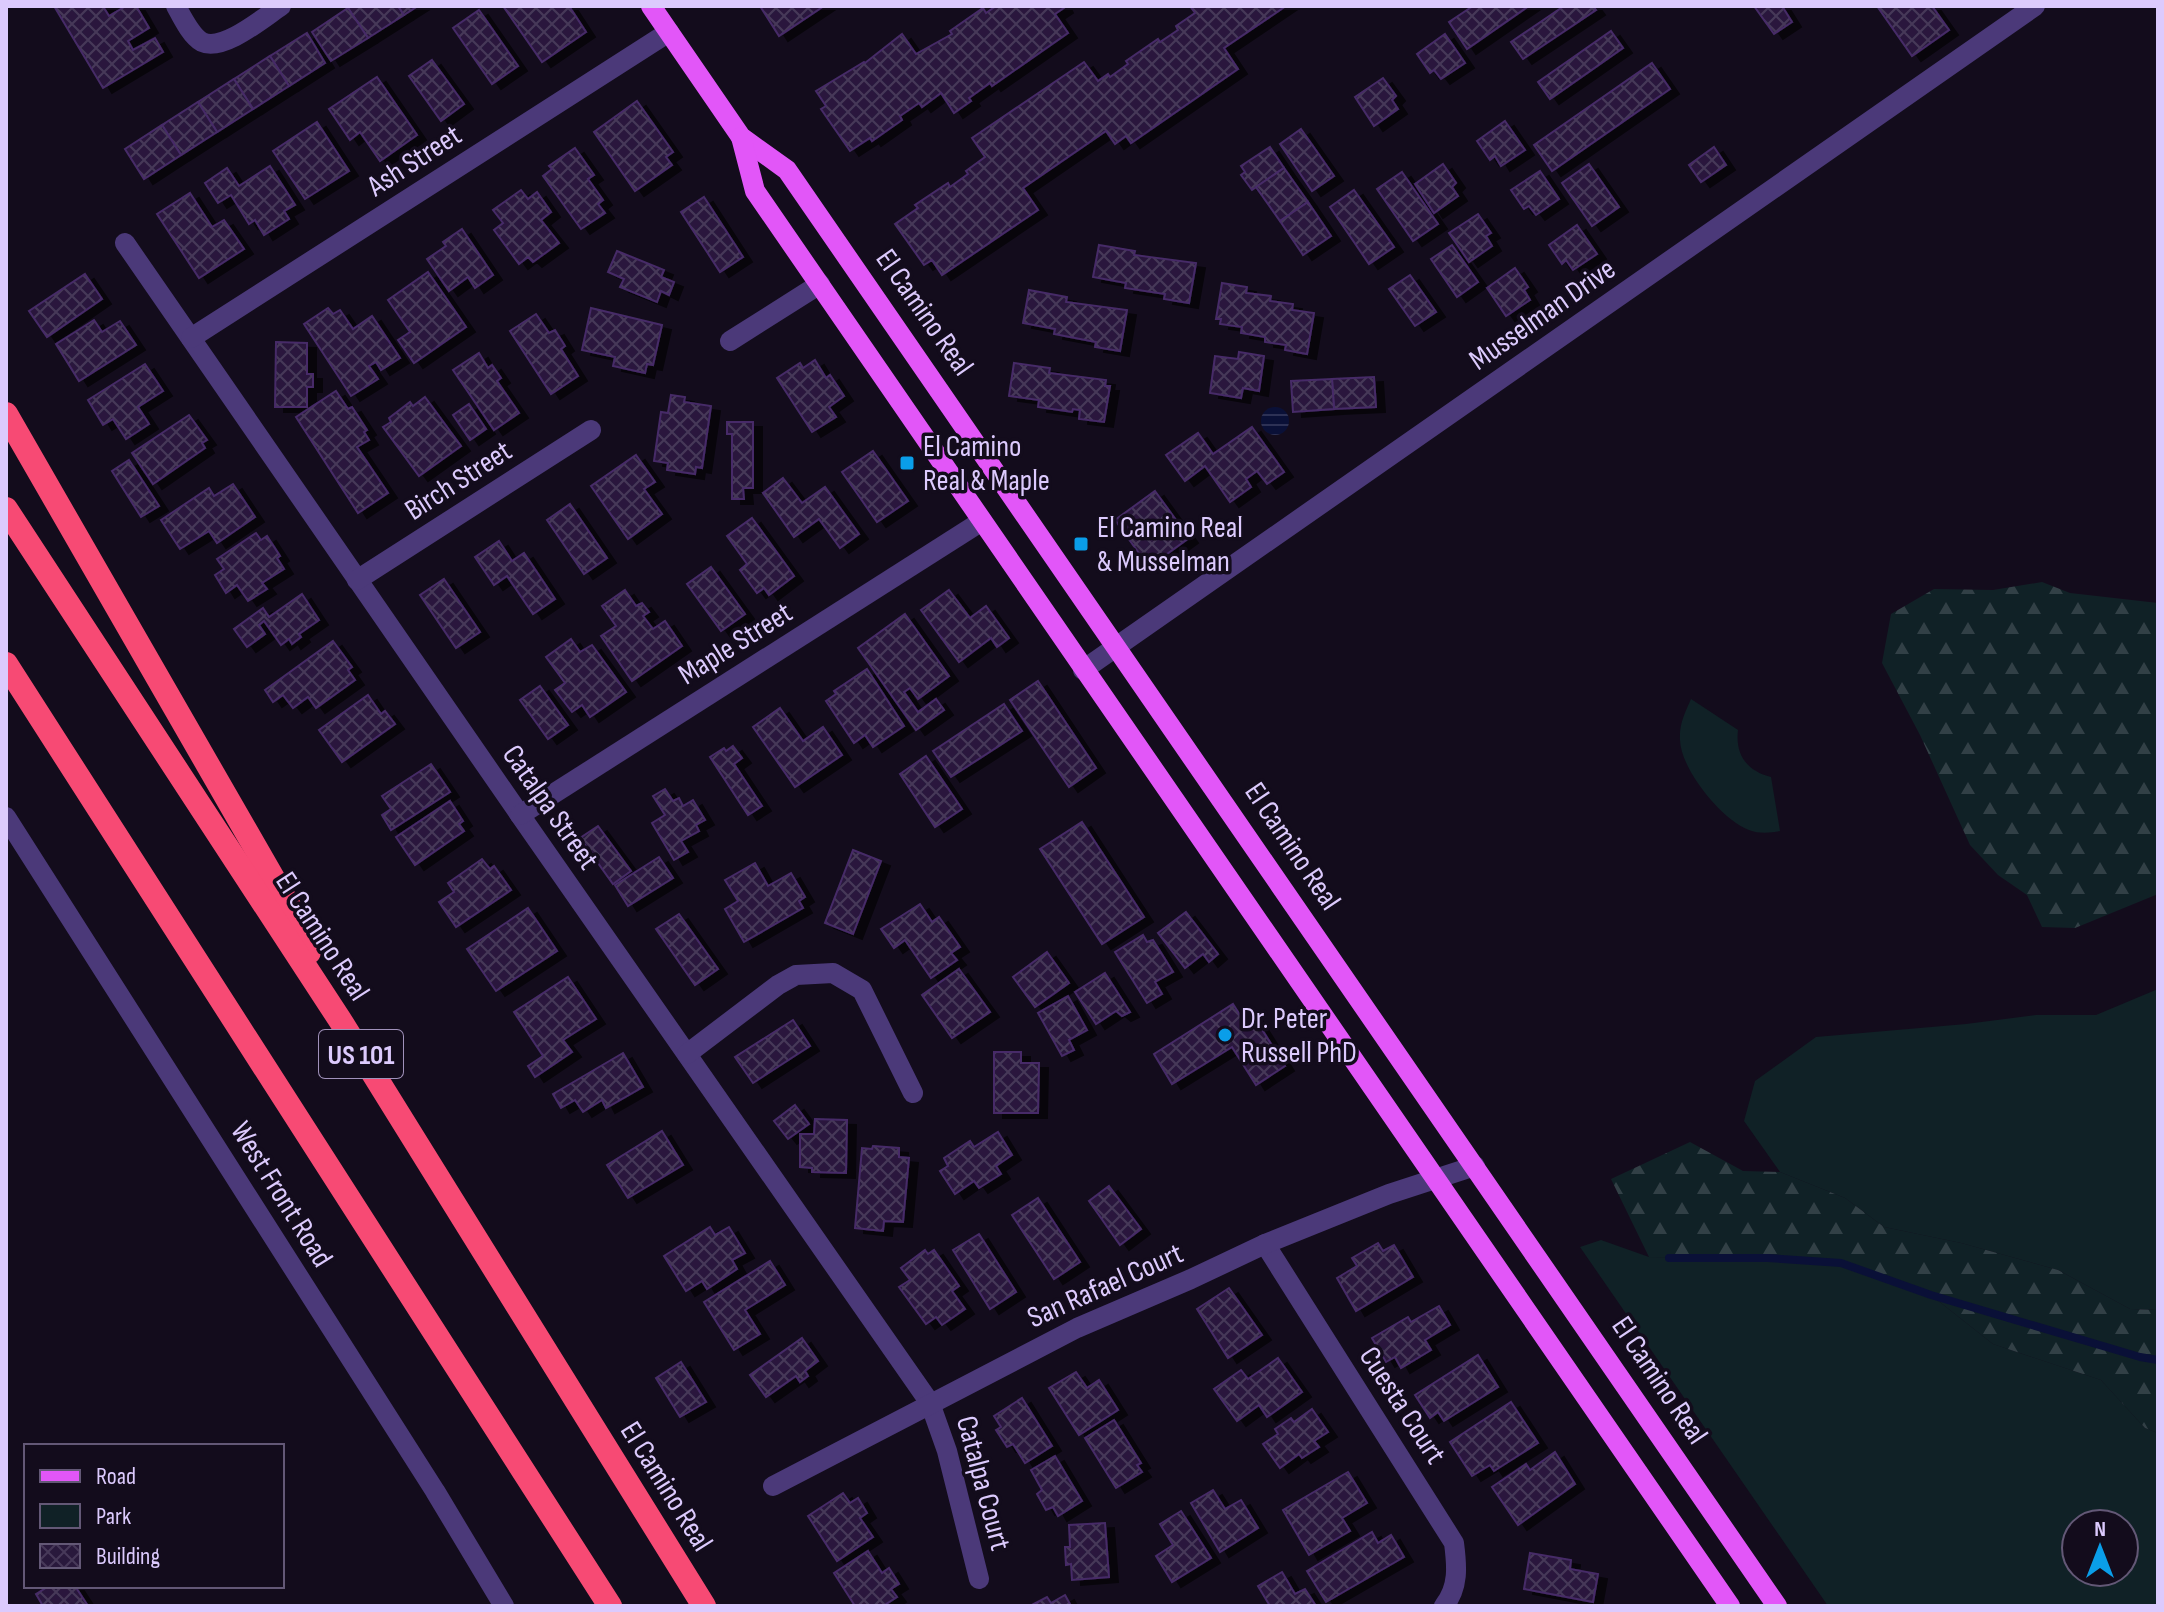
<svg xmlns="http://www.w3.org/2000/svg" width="2164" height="1612" font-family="'Sofia Sans Condensed',sans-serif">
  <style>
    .green { fill: #102126; fill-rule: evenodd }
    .forest { fill: url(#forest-firs) }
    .water { fill: url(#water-rules) }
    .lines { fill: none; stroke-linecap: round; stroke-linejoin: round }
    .stream { stroke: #0a1037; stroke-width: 8 }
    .building { fill: url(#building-cross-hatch); stroke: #462c67; stroke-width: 2; filter: url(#shadow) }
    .minor { stroke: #4b3979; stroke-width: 20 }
    .major { stroke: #e256f8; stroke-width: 20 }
    .highway { stroke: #f74a74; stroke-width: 24 }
    .poi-dot { fill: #0a9ee9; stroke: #130c1c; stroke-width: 3 }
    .labels { text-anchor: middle; stroke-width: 7; stroke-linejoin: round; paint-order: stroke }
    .shield { fill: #130c1c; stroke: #a091ba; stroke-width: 2 }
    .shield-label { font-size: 28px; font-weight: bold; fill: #dccafd }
    .street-label { font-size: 30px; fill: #dccafd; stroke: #130c1c }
    .poi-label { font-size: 30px; fill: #dccafd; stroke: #130c1c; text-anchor: start }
  </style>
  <defs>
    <pattern id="forest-firs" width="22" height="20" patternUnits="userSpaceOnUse" patternTransform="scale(2)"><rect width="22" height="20" fill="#102126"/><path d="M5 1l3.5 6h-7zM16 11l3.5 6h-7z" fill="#324046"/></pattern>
    <pattern id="water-rules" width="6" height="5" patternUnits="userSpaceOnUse" patternTransform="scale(2)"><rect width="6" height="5" fill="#0a1037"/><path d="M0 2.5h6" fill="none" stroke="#2d3155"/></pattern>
    <pattern id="building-cross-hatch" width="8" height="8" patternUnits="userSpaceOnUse" patternTransform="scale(2)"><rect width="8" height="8" fill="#29193c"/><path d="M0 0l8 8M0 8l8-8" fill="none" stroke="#473959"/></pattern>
    <filter id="shadow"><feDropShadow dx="9" dy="5" stdDeviation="0" flood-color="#0009"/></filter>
  </defs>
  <rect width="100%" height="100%" fill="#130c1c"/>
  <g class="green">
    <path d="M1691,699L1738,730C1735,755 1747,771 1771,777L1780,831C1770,833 1759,834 1749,830C1722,820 1681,770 1680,740C1679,724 1685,713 1691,699Z"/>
    <path d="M2158,989V1310L2130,1309L2058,1270L1961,1243L1884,1227L1845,1198L1780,1172L1744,1121L1755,1081L1816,1037L1966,1024L2036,1015H2096Z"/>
    <path d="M1601,1240L1649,1257L1768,1258L1841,1263L1931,1295L1993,1344L2101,1380L2145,1428L2158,1433V1606H1828L1580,1247ZM2076,1524H2124V1572H2076Z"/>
  </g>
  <g class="forest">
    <path d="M2042,582L2070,593L2158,603V894L2075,928L2042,927L2027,895L1998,875L1970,845L1920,735L1882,663L1891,614L1934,589L1993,590Z"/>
    <path d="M1690,1142L1743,1171L1780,1172L1845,1198L1884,1227L1961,1243L2058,1270L2130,1309L2158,1310V1433L2145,1428L2101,1380L1993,1344L1931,1295L1841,1263L1768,1258L1649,1257L1611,1179Z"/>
  </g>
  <circle class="water" cx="1275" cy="421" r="14"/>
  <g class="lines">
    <path class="stream" d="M1669,1258H1768L1841,1263L1931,1295L2140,1357L2158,1360"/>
  </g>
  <g class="building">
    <path d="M54,6H107L104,8L109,16L126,6H136L149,28L128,41L133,50L155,38L163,52L103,88Z"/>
    <path d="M352,6H398L404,15L368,38L348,8Z"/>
    <path d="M398,6H418L404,15Z"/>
    <path d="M503,6H569L586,32L542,62Z"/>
    <path d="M760,6H824L779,36Z"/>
    <path d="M996,6H1063L1064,8L1055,14L1068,33L992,86L990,83L969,98L971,101L954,113L941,93L922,107L919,103L900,116L902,120L872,141L870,138L850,151L821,109L826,106L816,91L864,62L865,63L902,34L916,54L952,34L950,31L983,8L986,13Z"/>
    <path d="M1190,6H1286L1224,48L1238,69L1131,143L1126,136L1115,144L1106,131L1023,188L1038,210L942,275L932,260L924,265L895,224L918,208L915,205L948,183L950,187L968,174L966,171L985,157L972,138L1084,62L1098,81L1108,74L1110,77L1128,64L1126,61L1158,39L1160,42L1178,30L1176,26L1195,13Z"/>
    <path d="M1473,6H1529L1467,49L1449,22Z"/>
    <path d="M1564,6H1593L1596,10L1523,59L1511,42Z"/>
    <path d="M1754,6H1782L1792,22L1774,34Z"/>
    <path d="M1877,6H1932L1949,30L1912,56Z"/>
    <path d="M348,8L368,38L331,61L312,32Z"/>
    <path d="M479,10L518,66L492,84L453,28Z"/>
    <path d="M1611,31L1623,48L1550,99L1538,82Z"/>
    <path d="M307,33L325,63L289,86L270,56Z"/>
    <path d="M1445,34L1465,63L1441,79L1434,70L1430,73L1417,54Z"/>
    <path d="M270,56L289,86L253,109L234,79Z"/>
    <path d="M432,60L464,104L441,121L409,76Z"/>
    <path d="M1652,63L1670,89L1552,171L1534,145Z"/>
    <path d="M377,77L417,135L380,161L360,132L350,140L329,109Z"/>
    <path d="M1383,78L1396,96L1392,100L1398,109L1374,126L1355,97Z"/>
    <path d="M234,79L253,109L217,132L198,102Z"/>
    <path d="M637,101L673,152L666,157L672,165L635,191L594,132Z"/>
    <path d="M198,102L217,132L181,155L162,125Z"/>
    <path d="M1505,121L1525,150L1501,166L1495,156L1490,160L1477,141Z"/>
    <path d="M317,122L349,171L305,199L273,151Z"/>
    <path d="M162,125L181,155L144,179L125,149Z"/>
    <path d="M1301,129L1334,176L1312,191L1280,144Z"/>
    <path d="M1270,147L1284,168L1252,190L1241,175L1245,172L1241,166Z"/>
    <path d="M1714,147L1726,165L1701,182L1689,165Z"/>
    <path d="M575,148L594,175L588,179L603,200L598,204L605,213L581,229L543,176L552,169L549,166Z"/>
    <path d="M1443,164L1456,183L1452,187L1458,196L1434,213L1415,184Z"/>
    <path d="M1589,164L1619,207L1592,226L1562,183Z"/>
    <path d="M270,166L295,205L284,211L289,219L264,235L255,220L249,224L231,195L218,203L205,183L227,168L239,186Z"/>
    <path d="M1284,168L1308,202L1280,221L1256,187Z"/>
    <path d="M1540,171L1559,199L1536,215L1529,206L1524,209L1511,190Z"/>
    <path d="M1402,172L1438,224L1413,241L1377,189Z"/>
    <path d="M521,190L528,199L537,192L551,212L541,220L559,243L533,262L528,257L519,264L494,230L503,223L493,210Z"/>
    <path d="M1354,190L1394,247L1369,264L1330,207Z"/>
    <path d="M190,193L212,227L224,220L244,249L199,278L157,214Z"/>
    <path d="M704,197L743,257L720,272L681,212Z"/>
    <path d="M1308,202L1331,236L1303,255L1280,221Z"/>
    <path d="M1478,214L1491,233L1486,236L1492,246L1469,262L1449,233Z"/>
    <path d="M1577,225L1597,254L1573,270L1566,260L1562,264L1549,245Z"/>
    <path d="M462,229L493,275L475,288L468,277L449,291L427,259L446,246L443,242Z"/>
    <path d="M1099,245L1135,251L1134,255L1196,263L1189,303L1164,299L1165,294L1125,288L1126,283L1093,277Z"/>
    <path d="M1452,245L1478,282L1457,297L1431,259Z"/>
    <path d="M617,251L664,270L661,277L674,282L669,295L661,291L657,302L620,287L624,279L608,272Z"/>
    <path d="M1515,268L1528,287L1524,290L1530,300L1506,316L1487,288Z"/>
    <path d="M428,272L466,327L414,363L398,340L410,332L388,300Z"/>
    <path d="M85,274L102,299L47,337L29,311Z"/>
    <path d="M1410,275L1436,312L1415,326L1389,289Z"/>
    <path d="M1222,283L1247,287L1246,293L1271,296L1270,301L1293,304L1292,310L1314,313L1307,354L1285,350L1286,345L1265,342V337L1241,333L1242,327L1220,324L1221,319H1216Z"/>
    <path d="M1029,290L1067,297L1066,302L1127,310L1120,351L1095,347L1096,342L1054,334L1055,329L1023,323Z"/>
    <path d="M328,308L333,314L340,310L353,329L372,316L400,358L381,370L376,362L369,366L378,379L351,396L304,324Z"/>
    <path d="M591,308L662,325L653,365L647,364L645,373L613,366L615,357L582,350Z"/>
    <path d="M536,314L549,333L555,330L565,346L561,349L578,376L551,394L510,331Z"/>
    <path d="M94,320L102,332L120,321L136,345L79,381L56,344Z"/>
    <path d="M276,342L307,343V374H313V387H307V407H275Z"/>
    <path d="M1239,352L1264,356L1259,391L1243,388L1241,398L1210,393L1215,356L1238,359Z"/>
    <path d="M479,353L488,368L492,365L501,378L497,381L519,413L494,430L453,370Z"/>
    <path d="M815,360L826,378L830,375L844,396L829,407L836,417L812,432L777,378L800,363L803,368Z"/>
    <path d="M1014,363L1050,368L1049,373L1106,380L1105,386H1110L1104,422L1079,419L1080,410L1073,409L1072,412L1038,407L1039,400L1009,396Z"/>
    <path d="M145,364L163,391L138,407L149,424L126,439L113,419L103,425L88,400Z"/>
    <path d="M1374,377L1376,407L1334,409L1332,379Z"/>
    <path d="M1332,379L1334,409L1293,412L1291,381Z"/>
    <path d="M336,391L348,409L352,407L367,430L364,432L369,440L357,447L388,493L358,513L296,417Z"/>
    <path d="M671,395L685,397L684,402L711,406L702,468L696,467L695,474L667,470L668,463L654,461L661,412L668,413Z"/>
    <path d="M425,397L461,446L419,476L383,427L391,422L389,418L410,402L413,406Z"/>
    <path d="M469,404L486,429L470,440L453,415Z"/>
    <path d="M189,415L207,440L202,443L205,448L153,484L132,453Z"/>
    <path d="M727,422H753V488H743L744,499H732V434H727Z"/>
    <path d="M1252,427L1284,472L1267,484L1257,471L1246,479L1251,487L1230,502L1205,466L1185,481L1166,455L1198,433L1213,454Z"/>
    <path d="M873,451L908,501L877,522L842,472Z"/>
    <path d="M636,455L655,482L644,489L662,514L628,539L591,486Z"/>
    <path d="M129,460L159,506L141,517L112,471Z"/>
    <path d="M783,478L802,503L825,487L859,534L840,548L819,519L794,537L763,493Z"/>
    <path d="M233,484L255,517L217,543L209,531L180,549L161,520L209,488L214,496Z"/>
    <path d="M1155,491L1189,538L1149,567L1115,520Z"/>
    <path d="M570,504L607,558L584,574L547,520Z"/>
    <path d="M752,518L794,576L769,595L764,588L757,593L740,570L747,564L727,536Z"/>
    <path d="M256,533L261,540L267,536L280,556L277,558L284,569L262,583L267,589L248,601L237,585L226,593L215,575L224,569L217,559Z"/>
    <path d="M499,541L512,561L524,553L555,599L533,614L507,576L494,585L475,557Z"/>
    <path d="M711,567L745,614L721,631L687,584Z"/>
    <path d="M444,579L480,632L456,648L420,595Z"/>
    <path d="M625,590L636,606L642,603L649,612L643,616L653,629L665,621L682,646L632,681L601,636L616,626L602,606Z"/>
    <path d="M949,590L970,618L986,606L1009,638L997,647L991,638L959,662L921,610Z"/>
    <path d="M302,594L319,620L299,634L301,637L292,644L289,639L281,645L264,621L259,625L265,634L247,647L234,629L263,608L269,617Z"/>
    <path d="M905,614L949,676L918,699L910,688L904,692L918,712L936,699L944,710L916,730L858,648Z"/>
    <path d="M571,639L580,652L592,645L626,692L590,717L582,705L572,712L555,690L565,683L546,657Z"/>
    <path d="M333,641L352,667L348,670L355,680L316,708L308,697L293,708L283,695L273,702L265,690Z"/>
    <path d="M867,669L904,726L873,747L865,735L854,743L826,701L836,694L834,691Z"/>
    <path d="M1038,681L1096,768L1069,787L1010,700Z"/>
    <path d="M540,686L568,725L548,739L520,700Z"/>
    <path d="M368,695L381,714L385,711L395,724L342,762L319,730Z"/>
    <path d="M1004,704L1022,731L951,777L933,751Z"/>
    <path d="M780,708L803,741L823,727L842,755L795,787L753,727Z"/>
    <path d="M733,746L742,758L734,764L762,806L748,815L710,757L724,748L726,751Z"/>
    <path d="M926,756L962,809L935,827L900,774Z"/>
    <path d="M431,764L450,792L391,830L382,815L391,809L382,796Z"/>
    <path d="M665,789L673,801L679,798L683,806L693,800L705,820L696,825L699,831L681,841L688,852L674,860L652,823L665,815L653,796Z"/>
    <path d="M450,801L463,821L459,824L464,831L415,865L396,837Z"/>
    <path d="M1082,822L1144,917L1102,944L1040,849Z"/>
    <path d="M598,826L631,871L613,884L580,838Z"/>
    <path d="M853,850L881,861L853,934L825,923Z"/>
    <path d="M659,857L673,878L628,906L615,885Z"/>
    <path d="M482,859L490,869L494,866L511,890L456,927L439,902L454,892L448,883Z"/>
    <path d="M755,863L768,886L791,873L805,897L799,901L803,908L744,942L725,909L738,901L725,880Z"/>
    <path d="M920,904L932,922L939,917L960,947L951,953L957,960L931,978L905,940L894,948L881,929Z"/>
    <path d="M528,908L557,951L496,991L467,949Z"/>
    <path d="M1186,912L1218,954L1209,962L1203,954L1185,968L1158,933Z"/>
    <path d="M679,914L718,969L695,985L656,929Z"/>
    <path d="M1143,935L1147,942L1153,940L1173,972L1155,982L1162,994L1147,1003L1115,952Z"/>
    <path d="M1047,952L1069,983L1035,1007L1013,977Z"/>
    <path d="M959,969L990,1012L952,1038L922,995Z"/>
    <path d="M1105,973L1130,1012L1122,1016L1116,1011L1096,1024L1075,992Z"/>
    <path d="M568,977L596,1019L563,1040L572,1052L535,1077L528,1066L543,1056L514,1012Z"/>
    <path d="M1068,996L1087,1030L1069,1040L1074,1050L1062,1056L1038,1013Z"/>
    <path d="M1233,1004L1245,1023L1254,1017L1285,1066L1256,1085L1232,1047L1172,1084L1154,1054Z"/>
    <path d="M793,1020L810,1046L753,1083L735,1057Z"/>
    <path d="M994,1052H1021V1063H1039L1038,1113H994Z"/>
    <path d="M623,1053L643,1087L606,1108L602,1100L583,1112L575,1100L561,1108L553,1094Z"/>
    <path d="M795,1105L809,1124L788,1139L774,1121Z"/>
    <path d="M815,1119L847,1120L846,1173L812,1172V1168L800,1167V1134H814Z"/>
    <path d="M662,1131L683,1165L628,1198L607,1165Z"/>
    <path d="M998,1132L1012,1155L996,1166L1001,1174L979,1188L974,1181L955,1194L940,1171L948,1166L944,1158L970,1141L974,1147Z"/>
    <path d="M873,1146L899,1148V1157L909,1158L903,1222L884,1221L883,1231L855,1228L862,1148L872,1149Z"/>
    <path d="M1109,1186L1141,1229L1120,1245L1089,1201Z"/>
    <path d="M1038,1198L1080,1262L1054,1279L1012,1215Z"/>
    <path d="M710,1227L715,1235L729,1227L745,1253L732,1260L737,1269L707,1289L702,1281L686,1291L664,1256Z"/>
    <path d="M979,1234L1016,1292L990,1309L953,1250Z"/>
    <path d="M1378,1243L1383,1251L1394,1245L1413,1277L1356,1311L1337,1278L1357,1266L1352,1258Z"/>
    <path d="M925,1250L928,1254L934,1250L959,1286L952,1291L965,1309L942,1325L936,1317L926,1324L899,1287L910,1280L901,1268Z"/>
    <path d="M770,1261L785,1285L745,1310L760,1334L734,1350L704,1302Z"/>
    <path d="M1229,1288L1262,1335L1228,1358L1197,1309Z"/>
    <path d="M1439,1306L1450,1325L1425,1340L1431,1350L1401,1368L1395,1357L1386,1362L1372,1338L1408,1317L1411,1322Z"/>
    <path d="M802,1338L818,1361L805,1371L808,1376L800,1382L796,1376L766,1397L750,1375Z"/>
    <path d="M1478,1355L1498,1387L1444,1421L1438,1412L1430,1418L1415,1395Z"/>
    <path d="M1278,1358L1302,1392L1267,1417L1259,1405L1237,1421L1214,1389L1241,1370L1248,1379Z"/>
    <path d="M681,1362L706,1402L680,1417L656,1378Z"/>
    <path d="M1076,1372L1087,1388L1099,1380L1118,1410L1079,1435L1049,1388Z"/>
    <path d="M1022,1398L1052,1446L1025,1463L1013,1444L1007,1447L996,1430L1001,1427L994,1416Z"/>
    <path d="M1511,1402L1538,1443L1494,1471L1490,1465L1472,1476L1450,1442Z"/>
    <path d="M1312,1409L1328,1432L1314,1441L1319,1447L1302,1458L1299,1454L1280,1468L1263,1444L1278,1434L1275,1429L1291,1418L1294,1422Z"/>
    <path d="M1114,1420L1141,1463L1137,1465L1142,1472L1116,1488L1085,1438Z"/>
    <path d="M1555,1452L1575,1484L1518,1525L1492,1487L1526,1464L1530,1470Z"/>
    <path d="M1055,1456L1082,1501L1058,1516L1053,1507L1046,1510L1037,1494L1042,1490L1031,1470Z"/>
    <path d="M1348,1472L1367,1503L1342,1518L1350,1531L1309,1555L1283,1510Z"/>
    <path d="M1213,1490L1225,1509L1241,1500L1258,1528L1220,1552L1191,1503Z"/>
    <path d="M843,1493L850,1503L858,1498L867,1513L860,1518L873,1537L837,1561L808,1516Z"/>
    <path d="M1181,1511L1211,1558L1172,1582L1156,1556L1173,1545L1160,1524Z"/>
    <path d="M1105,1523L1109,1577L1072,1580L1071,1564L1066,1565L1065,1547H1070L1069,1525Z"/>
    <path d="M1372,1532L1378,1543L1391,1535L1404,1557L1326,1602L1307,1571Z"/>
    <path d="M868,1551L882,1573L889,1568L899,1584L891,1589L897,1597L883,1606H855L834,1573Z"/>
    <path d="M1530,1553L1571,1560L1570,1569L1598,1574L1593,1602L1524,1589Z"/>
    <path d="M1282,1572L1295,1594L1305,1589L1316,1606H1270L1258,1586Z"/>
    <path d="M49,1586H75L88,1606H43L36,1594Z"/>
    <path d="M1065,1595L1071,1606H1030L1047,1597L1051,1603Z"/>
  </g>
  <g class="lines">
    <g class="minor">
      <path d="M176,6C182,17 191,36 202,42C223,52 263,18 281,6"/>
      <path d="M125,243L520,815L930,1403L947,1451L979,1579"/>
      <path d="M191,338L669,32"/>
      <path d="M730,341L820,284"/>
      <path d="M357,580L591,430"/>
      <path d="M1083,670L2035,6"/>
      <path d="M520,815L982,521"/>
      <path d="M6,817L435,1491L504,1606"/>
      <path d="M687,1054L778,985L796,975L833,973L862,990L913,1093"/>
      <path d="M1265,1244L1454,1543C1457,1566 1459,1587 1444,1606"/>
      <path d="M773,1486L1077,1328L1191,1279L1265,1244L1389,1194L1475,1166"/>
    </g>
    <g class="major">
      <path d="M651,6L741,137L787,170L1777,1606"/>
      <path d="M741,137L755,191L1730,1606"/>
    </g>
    <g class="highway">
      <path d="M6,414L289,906L309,952"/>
      <path d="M6,509L340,1020L704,1606"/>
      <path d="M6,664L610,1606"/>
    </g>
  </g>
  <g class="poi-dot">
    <rect x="899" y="455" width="16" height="16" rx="4"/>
    <rect x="1073" y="536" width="16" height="16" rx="4"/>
    <circle cx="1225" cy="1035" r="8"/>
  </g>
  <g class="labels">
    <rect class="shield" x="319" y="1030" width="84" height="48" rx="6"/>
    <g class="shield-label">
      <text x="361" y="1064">US 101</text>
    </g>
    <g class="street-label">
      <text transform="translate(414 160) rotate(-33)" y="10">Ash Street</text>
      <text transform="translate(925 312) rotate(55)" y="10">El Camino Real</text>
      <text transform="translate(1542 314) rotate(-35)" y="10">Musselman Drive</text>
      <text transform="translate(458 480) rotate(-33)" y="10">Birch Street</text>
      <text transform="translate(735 643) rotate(-32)" y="10">Maple Street</text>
      <text transform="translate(551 807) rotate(55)" y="10">Catalpa Street</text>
      <text transform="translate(1293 846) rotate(56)" y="10">El Camino Real</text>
      <text transform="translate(323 936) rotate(57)" y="10">El Camino Real</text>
      <text transform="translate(282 1194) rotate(58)" y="10">West Front Road</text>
      <text transform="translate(1105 1285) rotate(-24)" y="10">San Rafael Court</text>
      <text transform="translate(1660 1380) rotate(56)" y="10">El Camino Real</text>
      <text transform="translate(1403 1405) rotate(57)" y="10">Cuesta Court</text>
      <text transform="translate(984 1483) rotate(75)" y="10">Catalpa Court</text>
      <text transform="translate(667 1486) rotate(58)" y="10">El Camino Real</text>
    </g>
    <g class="poi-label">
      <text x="923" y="456">El Camino<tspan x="923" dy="34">Real &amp; Maple</tspan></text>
      <text x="1097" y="537">El Camino Real<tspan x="1097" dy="34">&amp; Musselman</tspan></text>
      <text x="1241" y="1028">Dr. Peter<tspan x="1241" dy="34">Russell PhD</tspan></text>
    </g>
  </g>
  <rect width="2164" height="1612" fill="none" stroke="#dccafd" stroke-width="16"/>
  <rect x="24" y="1444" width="260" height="144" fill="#130c1c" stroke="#635876" stroke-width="2"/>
  <rect x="40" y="1470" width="40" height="12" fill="#e256f8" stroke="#635876" stroke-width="2"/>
  <text x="96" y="1484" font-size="24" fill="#dccafd">Road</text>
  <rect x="40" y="1504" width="40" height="24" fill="#102126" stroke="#635876" stroke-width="2"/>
  <text x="96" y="1524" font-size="24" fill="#dccafd">Park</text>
  <rect x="40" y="1544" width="40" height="24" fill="url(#building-cross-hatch)" stroke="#635876" stroke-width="2"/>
  <text x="96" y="1564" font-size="24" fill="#dccafd">Building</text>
  <g transform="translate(2100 1548)"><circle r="38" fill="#130c1c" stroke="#635876" stroke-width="2"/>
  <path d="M0-6L14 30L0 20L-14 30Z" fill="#0a9ee9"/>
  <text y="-12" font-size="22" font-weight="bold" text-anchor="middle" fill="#dccafd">N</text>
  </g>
</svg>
